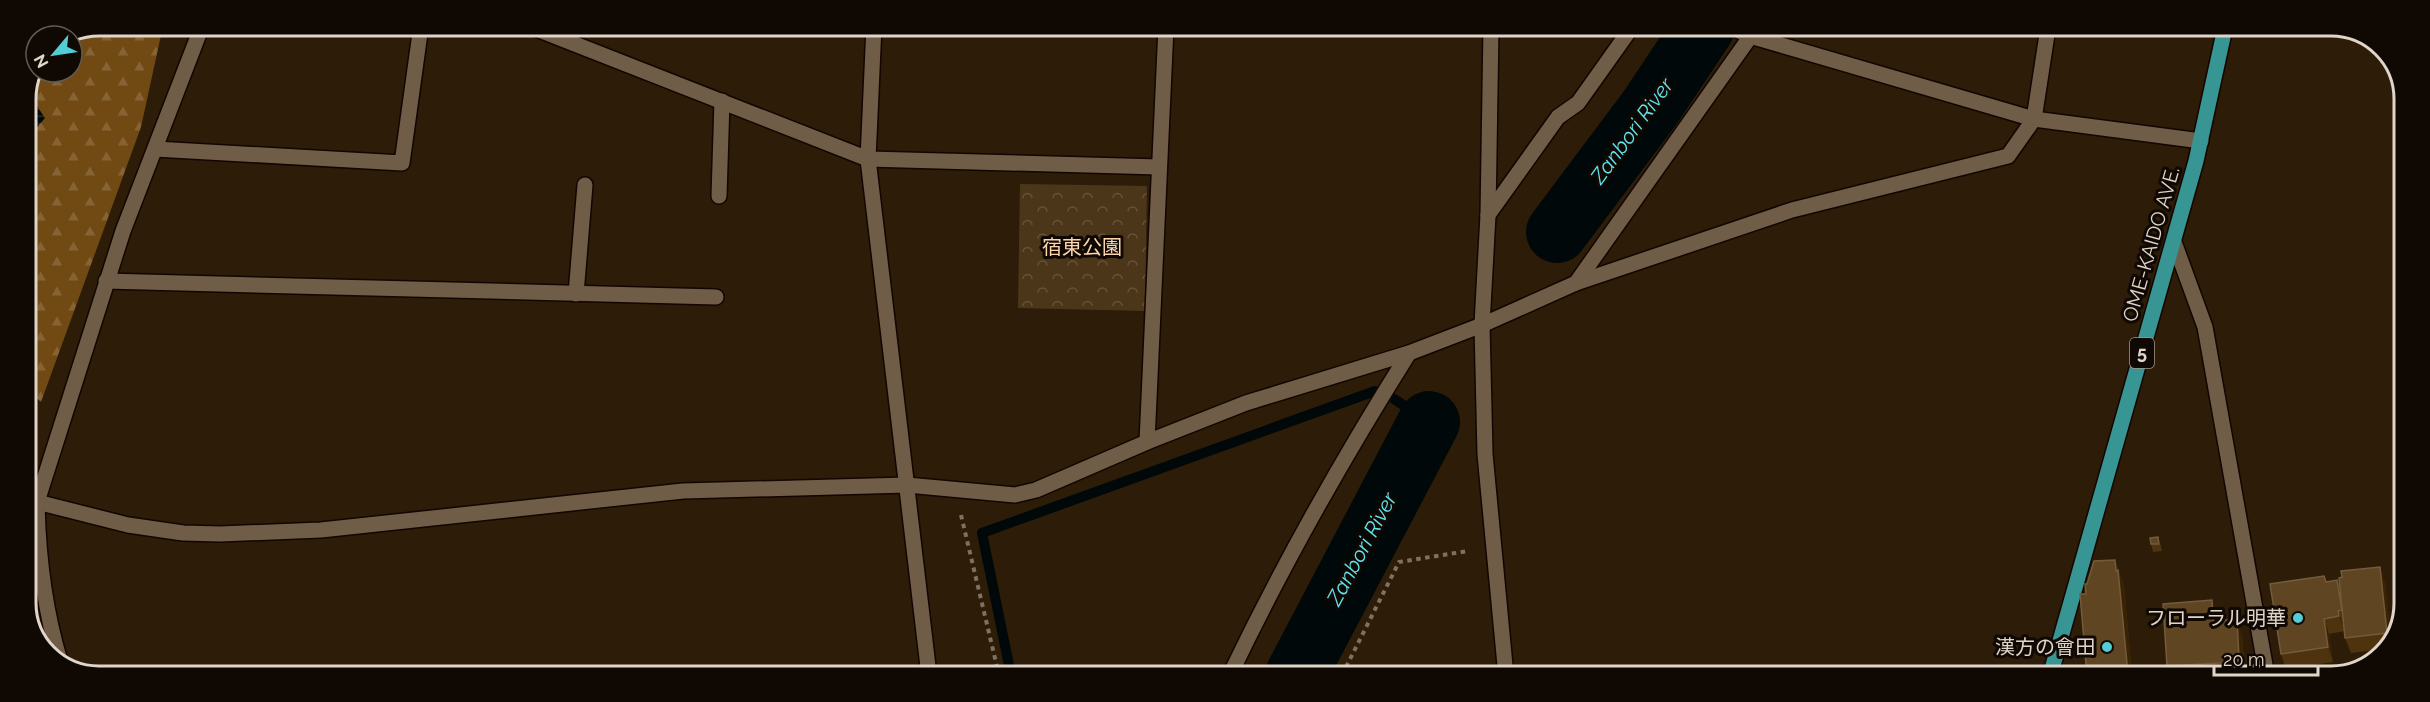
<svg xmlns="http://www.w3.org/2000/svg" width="2430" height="702" font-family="Raleway,'Noto Sans JP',sans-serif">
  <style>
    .forest { fill: url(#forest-firs) }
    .park { fill: url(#park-crowns) }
    .water { fill: url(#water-rules) }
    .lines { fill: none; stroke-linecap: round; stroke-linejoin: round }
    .stream { stroke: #010809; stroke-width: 10 }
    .river { stroke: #010809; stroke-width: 62 }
    .minor-casing { stroke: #130600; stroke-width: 18 }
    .major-casing { stroke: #130600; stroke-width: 18 }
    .path { stroke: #7f7161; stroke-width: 4; stroke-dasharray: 4.5 4.5; stroke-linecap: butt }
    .minor { stroke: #6f5d47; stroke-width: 15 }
    .major { stroke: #379694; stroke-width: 15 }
    .wall { fill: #4f330e }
    .shaded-wall { fill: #3a2303 }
    .building { fill: #5f4522; stroke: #735b3c; stroke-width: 1.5 }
    .poi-dot { fill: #52ccd5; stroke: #0f0803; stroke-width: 2 }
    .labels { text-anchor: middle; stroke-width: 6; stroke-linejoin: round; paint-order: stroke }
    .shield { fill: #0f0803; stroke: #a1988e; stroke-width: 1.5 }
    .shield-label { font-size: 18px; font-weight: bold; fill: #e0d5c9 }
    .street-label { font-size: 20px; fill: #e0d5c9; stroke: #0f0803 }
    .park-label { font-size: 20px; fill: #fbd6ac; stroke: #0f0803 }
    .poi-label { font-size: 20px; fill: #e0d5c9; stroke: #0f0803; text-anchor: end }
    .water-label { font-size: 21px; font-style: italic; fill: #61e5ef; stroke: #0f0803 }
    .rim { fill: none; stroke: #e0d5c9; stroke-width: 3 }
  </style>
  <defs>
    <pattern id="forest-firs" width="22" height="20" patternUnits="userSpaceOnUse" patternTransform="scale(1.5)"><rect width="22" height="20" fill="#714a13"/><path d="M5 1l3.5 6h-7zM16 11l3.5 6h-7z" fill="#856334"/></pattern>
    <pattern id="park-crowns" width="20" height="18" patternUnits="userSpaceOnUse" patternTransform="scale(1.5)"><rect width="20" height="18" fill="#4c361a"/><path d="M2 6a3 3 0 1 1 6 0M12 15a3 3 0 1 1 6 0" fill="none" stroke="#66523a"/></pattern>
    <pattern id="water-rules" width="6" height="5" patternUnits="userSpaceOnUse" patternTransform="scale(1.5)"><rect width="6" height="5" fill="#010809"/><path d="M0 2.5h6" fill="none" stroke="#262b2c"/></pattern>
  </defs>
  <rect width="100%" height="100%" fill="#2c1c08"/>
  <path class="forest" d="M99,26H163L141,127L41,402L26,389V99L37,72H72V37Z"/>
  <path class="park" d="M1020,184L1147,186L1145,311L1018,308Z"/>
  <path class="water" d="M28,93L45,118L26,140V99Z"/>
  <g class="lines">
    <g class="stream">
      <path d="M1394,399L1429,422"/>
      <path d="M1011,675L982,533L1375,391"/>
    </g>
    <g class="river">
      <path d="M1557,232L1650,108L1704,27"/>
      <path d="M1296,675L1429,422"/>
    </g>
    <g class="minor-casing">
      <g id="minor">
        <path d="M529,26L868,159L1159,167"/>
        <path d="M874,26L868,159L929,675"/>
        <path d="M1491,27L1488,215L1482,325L1485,454L1506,676"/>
        <path d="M1731,27L1750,36L2034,119L2201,141"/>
        <path d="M155,149L402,163L421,26"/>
        <path d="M719,196L722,101"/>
        <path d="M1488,215L1558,117L1578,103L1632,27"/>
        <path d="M2174,242L2205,327L2267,676"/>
        <path d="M106,281L716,297"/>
        <path d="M1576,283L1755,30"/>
        <path d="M576,294L585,185"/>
        <path d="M1147,442L1166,27"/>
        <path d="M26,504L37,502L128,525L183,533L220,534L321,530L683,491L907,485L1015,495L1036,490L1147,442L1246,403L1409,353L1482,325L1576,283L1792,210L2008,156L2034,119L2048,28"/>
        <path d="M60,661C45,611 38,555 37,502L123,231L202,26"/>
        <path d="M1230,675C1283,564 1343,458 1409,353"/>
      </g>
    </g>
    <g class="major-casing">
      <path id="major" d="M2050,676L2196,161L2225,28"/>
    </g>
    <g class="path">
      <path d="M961,515L999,675"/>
      <path d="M1342,675L1399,562L1468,551"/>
    </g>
    <use href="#minor" class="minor"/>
    <use href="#major" class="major"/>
  </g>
  <g class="wall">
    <path d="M1533,27H1596V29L1536,36Z"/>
    <path d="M2150,538L2161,545L2162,551L2153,552L2151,544Z"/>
    <path d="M2115,560L2124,585L2132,676H2087L2086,594L2087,584Z"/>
    <path d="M2324,576L2327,582L2337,580L2341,591L2385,582L2391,638L2384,649L2351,653L2345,638L2344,626L2345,631L2329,634L2333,662L2286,669L2281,654Z"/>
    <path d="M2217,615V621L2242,634L2245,673L2242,676H2171L2167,666Z"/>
  </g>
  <g class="shaded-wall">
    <path d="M2115,560L2124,585L2132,676H2129L2128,674Z"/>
    <path d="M2380,567L2385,582L2391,638L2389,641L2387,633Z"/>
    <path d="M2337,580L2342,595L2347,625L2342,610Z"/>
    <path d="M2212,600L2217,615L2218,636L2213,621Z"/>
    <path d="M2338,611L2344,626L2345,631L2339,616Z"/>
    <path d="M2237,619L2242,634L2245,673L2242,676L2237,662Z"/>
    <path d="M2324,619L2329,634L2333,662L2328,647Z"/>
  </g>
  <g class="building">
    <path d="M2158,537L2159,544H2151L2150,538Z"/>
    <path d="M2115,560L2116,571L2118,570L2128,674L2101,676H2087L2080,594H2086L2085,584H2087L2094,561Z"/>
    <path d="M2380,567L2387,633L2345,638L2339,578L2342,577L2341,571Z"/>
    <path d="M2324,576L2326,582L2337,580L2342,610L2338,611L2339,616L2324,619L2328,647L2281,654L2270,584Z"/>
    <path d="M2212,600L2213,621L2237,619L2239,658L2237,662L2167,666L2163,604Z"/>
    <path d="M2400,609H2402V622L2401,623Z"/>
  </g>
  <g class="poi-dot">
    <circle cx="2298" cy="618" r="6"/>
    <circle cx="2107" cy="647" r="6"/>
  </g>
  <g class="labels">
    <rect class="shield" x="2130" y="338" width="24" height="30" rx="4.5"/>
    <g class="shield-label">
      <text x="2142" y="359">5</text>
    </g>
    <g class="street-label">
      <text transform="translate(2151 244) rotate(-74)" y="7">OME-KAIDO AVE.</text>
    </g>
    <g class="park-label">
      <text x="1082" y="254">宿東公園</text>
    </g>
    <g class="poi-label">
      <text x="2286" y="625">フローラル明華</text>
      <text x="2095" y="654">漢方の會田</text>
    </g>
    <g class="water-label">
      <text transform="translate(1632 131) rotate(-54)" y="7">Zanbori River</text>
      <text transform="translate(1362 549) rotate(-62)" y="7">Zanbori River</text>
    </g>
  </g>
  <path d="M0 0H2430V702H0ZM99 36H2331A63 63 0 0 1 2394 99V603A63 63 0 0 1 2331 666H99A63 63 0 0 1 36 603V99A63 63 0 0 1 99 36Z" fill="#0f0803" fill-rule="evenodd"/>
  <path class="rim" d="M99 36H2331A63 63 0 0 1 2394 99V603A63 63 0 0 1 2331 666H99A63 63 0 0 1 36 603V99A63 63 0 0 1 99 36Z"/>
  <g transform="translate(54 54) rotate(241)"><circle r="28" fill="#0f0803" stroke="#635a52" stroke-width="1.5"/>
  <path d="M0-4.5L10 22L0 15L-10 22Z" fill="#52ccd5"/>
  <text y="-9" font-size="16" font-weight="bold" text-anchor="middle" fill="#e0d5c9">N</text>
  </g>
  <path d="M2214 666v9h104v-9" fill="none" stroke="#e0d5c9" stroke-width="3"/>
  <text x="2223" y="666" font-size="18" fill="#e0d5c9" stroke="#0f0803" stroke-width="4.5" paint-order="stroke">20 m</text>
</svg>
